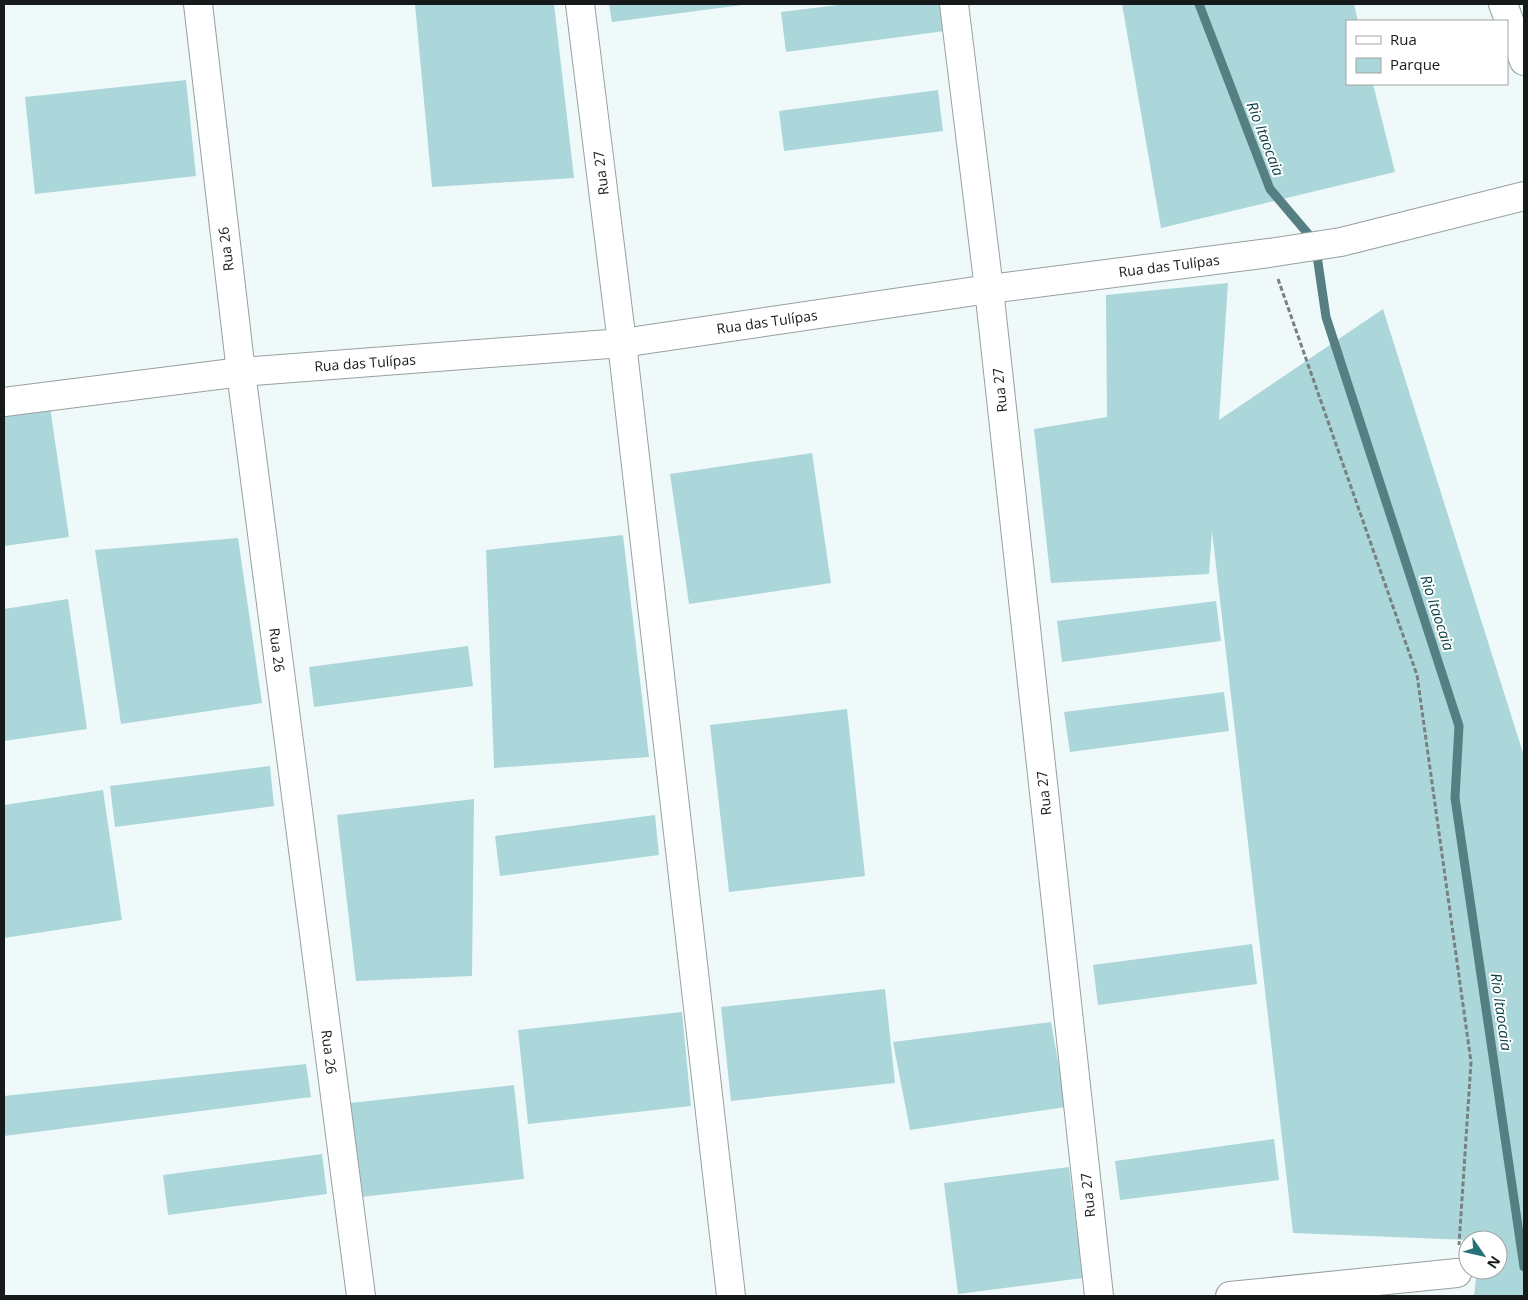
<svg xmlns="http://www.w3.org/2000/svg" width="1528" height="1300" font-family="'Open Sans',sans-serif">
  <style>
    .green { fill: #abd7da }
    .lines { fill: none; stroke-linecap: round; stroke-linejoin: round }
    .stream { stroke: #557f82; stroke-width: 9 }
    .minor-casing { stroke: #97a0a0; stroke-width: 30 }
    .path { stroke: #798080; stroke-width: 3; stroke-dasharray: 5 2.5; stroke-linecap: butt }
    .minor { stroke: #fff; stroke-width: 28 }
    .labels { text-anchor: middle; stroke-width: 4; stroke-linejoin: round; paint-order: stroke }
    .street-label { font-size: 14px; fill: #171a1a; stroke: #fff }
    .water-label { font-size: 15px; font-style: italic; fill: #063f42; stroke: #fff }
  </style>
  <rect width="100%" height="100%" fill="#eff9f9"/>
  <g class="green">
    <path d="M415,4H554L574,178L432,187Z"/>
    <path d="M609,4H750L612,22Z"/>
    <path d="M846,4H942L945,31L786,52L781,12Z"/>
    <path d="M1122,4H1354L1358,21H1347V84H1373L1395,172L1161,228Z"/>
    <path d="M186,80L196,176L35,194L25,97Z"/>
    <path d="M938,90L943,131L784,151L779,111Z"/>
    <path d="M1228,283L1219,420L1383,309L1524,756V1296H1474L1477,1270H1498V1240H1468L1293,1233L1212,531L1209,574L1051,583L1034,429L1107,417L1106,295Z"/>
    <path d="M50,407L69,537L4,546V414Z"/>
    <path d="M812,453L831,583L689,604L670,474Z"/>
    <path d="M623,535L649,757L494,768L486,550Z"/>
    <path d="M238,538L262,703L121,724L95,550Z"/>
    <path d="M68,599L87,729L4,741V609Z"/>
    <path d="M1216,601L1221,641L1062,662L1057,621Z"/>
    <path d="M468,646L473,686L314,707L309,667Z"/>
    <path d="M1224,692L1229,731L1070,752L1064,712Z"/>
    <path d="M847,709L865,876L729,892L710,725Z"/>
    <path d="M270,766L274,806L115,827L110,786Z"/>
    <path d="M103,790L122,920L4,938V805Z"/>
    <path d="M474,799L472,976L356,981L337,815Z"/>
    <path d="M655,815L659,855L500,876L495,836Z"/>
    <path d="M1252,944L1257,984L1098,1005L1093,965Z"/>
    <path d="M885,989L895,1083L731,1101L721,1007Z"/>
    <path d="M682,1012L691,1106L528,1124L518,1030Z"/>
    <path d="M1051,1022L1066,1107L910,1130L893,1042Z"/>
    <path d="M306,1064L311,1097L4,1136V1096Z"/>
    <path d="M514,1085L524,1179L360,1197L350,1103Z"/>
    <path d="M1274,1139L1279,1180L1120,1200L1115,1161Z"/>
    <path d="M322,1154L327,1194L168,1215L163,1175Z"/>
    <path d="M1069,1167L1083,1278L958,1294L944,1183Z"/>
  </g>
  <g class="lines">
    <path class="stream" d="M1199,4L1270,189L1315,242L1326,317L1459,726L1455,798L1524,1267"/>
    <g class="minor-casing">
      <g id="minor">
        <path d="M198,4L241,372L361,1296"/>
        <path d="M580,4L622,343L731,1296"/>
        <path d="M954,4L989,289L1099,1296"/>
        <path d="M1503,4L1524,61"/>
        <path d="M4,402L241,372L622,343L989,289L1269,253L1341,242L1524,196"/>
        <path d="M1230,1296L1457,1273"/>
      </g>
    </g>
    <path class="path" d="M1278,279L1417,675L1471,1062L1459,1245"/>
    <use href="#minor" class="minor"/>
  </g>
  <g class="labels">
    <g class="street-label">
      <text transform="translate(601 173) rotate(-97)" y="5">Rua 27</text>
      <text transform="translate(226 249) rotate(-97)" y="5">Rua 26</text>
      <text transform="translate(1169 266) rotate(-7)" y="5">Rua das Tulípas</text>
      <text transform="translate(767 322) rotate(-8)" y="5">Rua das Tulípas</text>
      <text transform="translate(365 363) rotate(-4)" y="5">Rua das Tulípas</text>
      <text transform="translate(1000 390) rotate(-96)" y="5">Rua 27</text>
      <text transform="translate(277 650) rotate(83)" y="5">Rua 26</text>
      <text transform="translate(1044 793) rotate(-96)" y="5">Rua 27</text>
      <text transform="translate(329 1052) rotate(83)" y="5">Rua 26</text>
      <text transform="translate(1088 1195) rotate(-96)" y="5">Rua 27</text>
    </g>
    <g class="water-label">
      <text transform="translate(1265 139) rotate(69)" y="5">Rio Itaocaia</text>
      <text transform="translate(1437 613) rotate(72)" y="5">Rio Itaocaia</text>
      <text transform="translate(1501 1012) rotate(82)" y="5">Rio Itaocaia</text>
    </g>
  </g>
  <rect width="1528" height="1300" fill="none" stroke="#171a1a" stroke-width="10"/>
  <rect x="1346" y="20" width="162" height="65" fill="#ffffff" stroke="#a2a3a3"/>
  <rect x="1356" y="36" width="25" height="8" fill="#ffffff" stroke="#a2a3a3"/>
  <text x="1390" y="45" font-size="15" fill="#171a1a">Rua</text>
  <rect x="1356" y="58" width="25" height="15" fill="#abd7da" stroke="#a2a3a3"/>
  <text x="1390" y="70" font-size="15" fill="#171a1a">Parque</text>
  <g transform="translate(1483 1255) rotate(124)"><circle r="24" fill="#ffffff" stroke="#a2a3a3"/>
  <path d="M0-4L9 19L0 12L-9 19Z" fill="#277276"/>
  <text y="-8" font-size="14" font-weight="bold" text-anchor="middle" fill="#171a1a">N</text>
  </g>
</svg>
